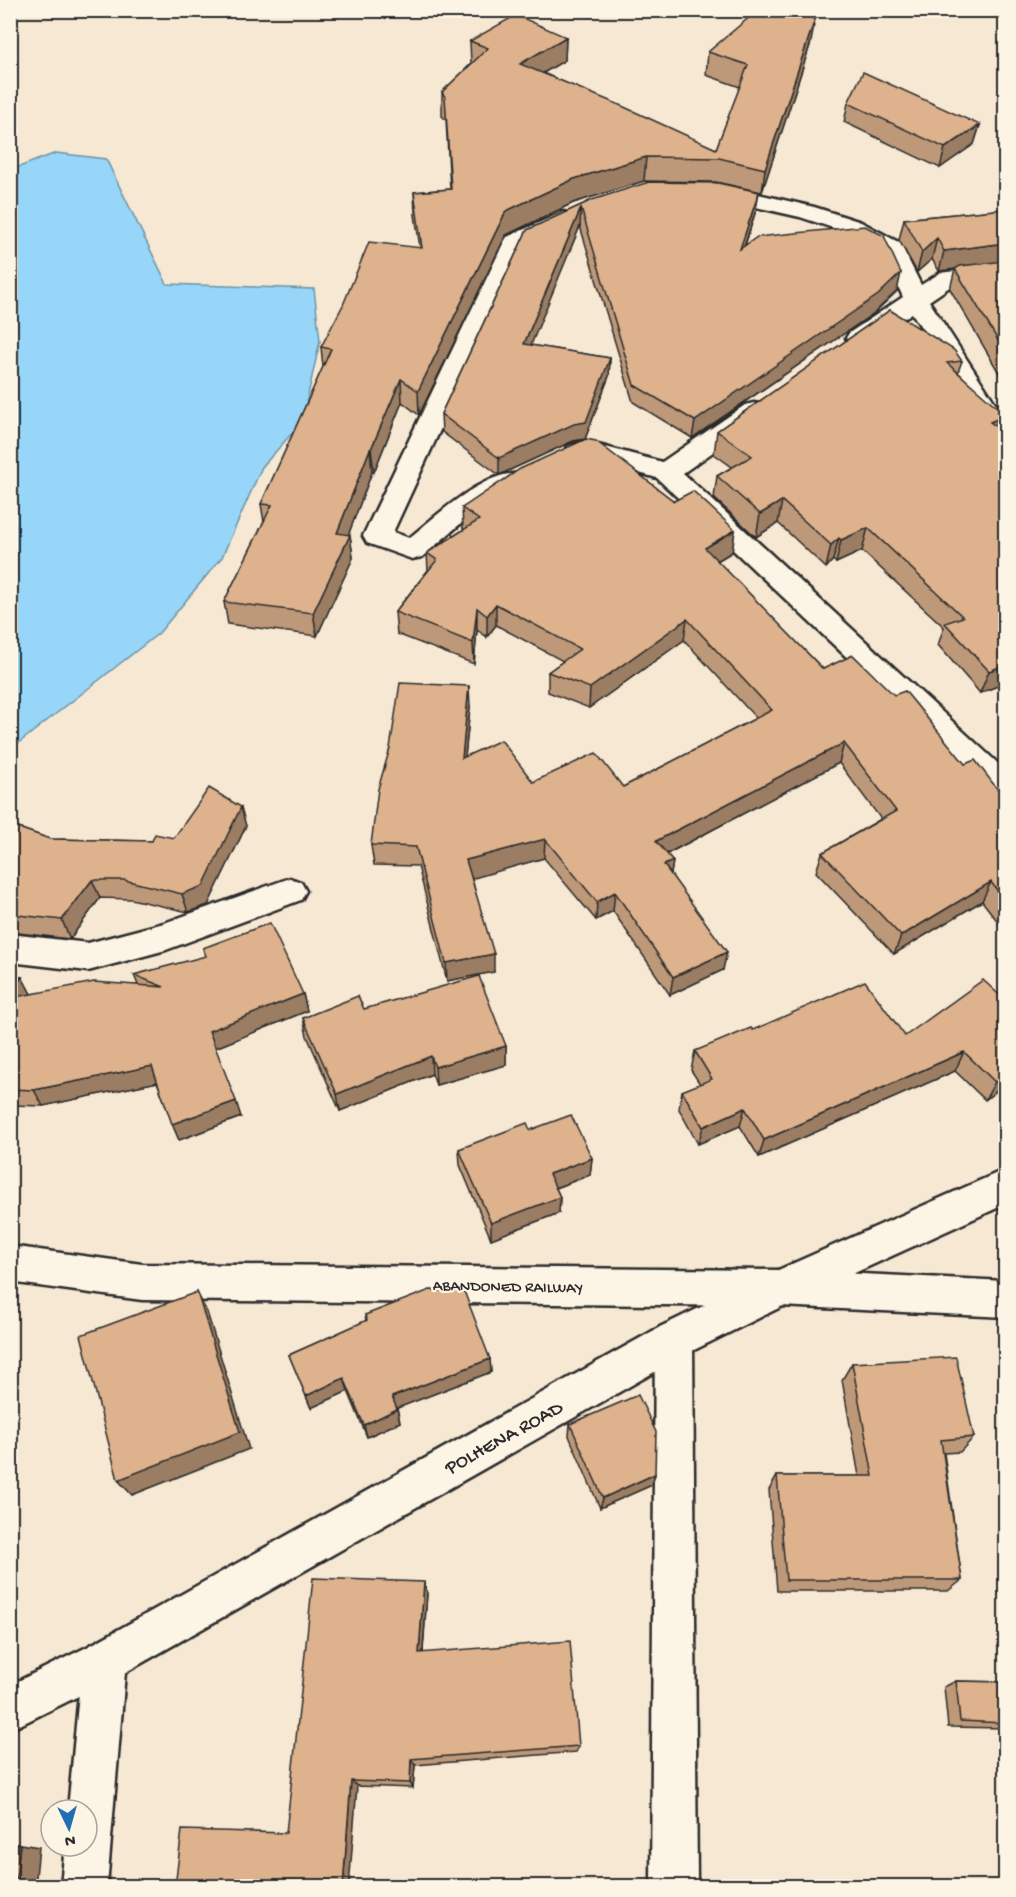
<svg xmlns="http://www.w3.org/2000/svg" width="1016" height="1897" font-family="'Gochi Hand',sans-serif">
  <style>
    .water { fill: #97d6f8; stroke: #6c92a6; stroke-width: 1.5 }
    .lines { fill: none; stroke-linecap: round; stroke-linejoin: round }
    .street-casing { stroke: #2b2b2b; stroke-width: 5 }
    .secondary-casing { stroke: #2b2b2b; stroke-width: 5 }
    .street { fill: #fcf5e5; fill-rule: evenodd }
    .secondary { fill: #fcf5e5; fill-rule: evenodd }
    .wall { fill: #be9979; stroke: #2b2b2b; stroke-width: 1.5 }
    .shaded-wall { fill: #9b7d63; stroke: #2b2b2b; stroke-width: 1.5 }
    .building { fill: #ddb28d; stroke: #2b2b2b; stroke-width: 1.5 }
    .labels { text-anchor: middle; stroke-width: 4.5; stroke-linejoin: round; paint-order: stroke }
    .street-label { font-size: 16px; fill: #2b2b2b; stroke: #fcf5e5 }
    .near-street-label { font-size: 20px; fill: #2b2b2b; stroke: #fcf5e5 }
  </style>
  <rect width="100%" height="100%" fill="#f6e8d3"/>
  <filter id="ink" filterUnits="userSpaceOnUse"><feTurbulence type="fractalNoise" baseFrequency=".0167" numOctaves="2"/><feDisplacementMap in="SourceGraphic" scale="12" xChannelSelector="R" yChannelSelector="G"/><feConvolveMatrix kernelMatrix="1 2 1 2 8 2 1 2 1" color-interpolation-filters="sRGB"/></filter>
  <g filter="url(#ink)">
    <path class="water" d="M56,153L106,159L167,284L314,289L320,341L302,422L262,467L222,557L159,633L11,749V170Z"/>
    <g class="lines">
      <g class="street-casing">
        <g id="street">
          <path d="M715,184L814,207L861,222L900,243L921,285L940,273L1006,264V278L954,284L929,301L997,406L1006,412V432L997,430L979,418L912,313L867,343L858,345L849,343L846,338L849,333L903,297L882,252L845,232L800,217L707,196L704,191L707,186Z"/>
          <path d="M563,212L571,214L574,219L571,224L525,246L393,532L409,538C434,518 490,465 523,475L527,481L523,487L481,506L422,557L412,559L367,543L363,536L504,242L507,237Z"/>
          <path d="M754,403L763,405L767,411L763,417L683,473L1004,769L1006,804L995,801L982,785L657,478L585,458L577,461L568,458L564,452L568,446L583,441L662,462L745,405Z"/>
          <path d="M290,878L301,882L306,891L301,900L166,950L88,971L10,962V934L88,943L164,923Z"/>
          <path d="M10,1246L142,1264L780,1270L1006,1281V1317L780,1306L142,1300L10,1282Z"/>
          <path d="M674,1321L688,1327L693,1340L697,1886H651L655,1340L660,1327Z"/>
          <path d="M104,1639L119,1646L126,1661L107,1886H61L65,1846H87V1810H68L82,1661L89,1646Z"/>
        </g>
      </g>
      <g class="secondary-casing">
        <path id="secondary" d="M1006,1169V1204L793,1301L688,1353L119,1676L10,1730V1685L89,1646L660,1327L767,1275Z"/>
      </g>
      <use href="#street" class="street"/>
      <use href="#secondary" class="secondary"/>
    </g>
    <g class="wall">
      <path d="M566,37L565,60L543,73L716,149L740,87L706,75L708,52L811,42L762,192L716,182L644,181L573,203L506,235L419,415L402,402L374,472H372L348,535H350L353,558L317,636L228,624L224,602L264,522L261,504L323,367L321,347L420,248L415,215L414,192L450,189L446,120L442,116V92L471,64L470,41Z"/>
      <path d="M848,103L980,125L974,144L940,168L844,122Z"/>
      <path d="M1005,147V159L1002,158Z"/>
      <path d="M592,200L756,210L745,246L897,291L874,313L692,438L633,402L580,226L530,345L610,358L609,376L585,439L674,501L735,530L732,552L717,561L823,669L965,764L1005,799V931L982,901L894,954L816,872L822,853L881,819L839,763L667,854L673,861L671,874L723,970L670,995L613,911L596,920L544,858L472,878L494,972L447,981L418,866L374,865L371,845L470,707L465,756L533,782L623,787L756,718L684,640L589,708L548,692V672L563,661L496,625L487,637L477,630L474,664L397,634L395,612L428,570L427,553L463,530V529L462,508L585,439L573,441L499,475L442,432L441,414L527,230Z"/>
      <path d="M1005,209V377L1002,378L950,289L955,269L939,271L932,259L917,272L899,240L904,219Z"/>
      <path d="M890,310L962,361L958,372L1005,422L1002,431L1005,433V683L980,693L938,645L944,627L862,551L836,563L833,560L826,568L778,523L756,537L714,498L717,476L732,467L714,454L717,431Z"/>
      <path d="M10,825L50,839L152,841L246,826L208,905L188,912L131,899L100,898L70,939L10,932Z"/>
      <path d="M203,948L303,994L307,1011L215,1048L241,1117L179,1140L157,1082L43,1106L10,1105V992L22,977L31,994L138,985L134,975L205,957Z"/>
      <path d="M1005,1000V1084L985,1100L955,1071L759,1157L740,1126L698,1144L679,1109L682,1091L700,1084L691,1070L695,1051L753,1030L905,1036Z"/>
      <path d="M364,1009L506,1046V1065L436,1085L432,1074L340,1111L307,1036L303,1018Z"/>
      <path d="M530,1130L592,1158L590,1175L556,1188L560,1197L559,1213L491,1239L460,1165L459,1149Z"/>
      <path d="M365,1315L490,1359L491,1372L397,1408L400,1422L367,1437L348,1391L311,1408L289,1355L366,1321Z"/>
      <path d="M852,1363L974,1437L960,1452L944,1453L962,1580L948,1591H777L769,1490L777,1476H859L842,1380Z"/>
      <path d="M570,1424L655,1474L652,1485L600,1508L569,1436Z"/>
      <path d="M427,1593L423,1652L579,1746L576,1752L415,1765L413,1788L357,1786L286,1833Z"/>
      <path d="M956,1681L1005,1682V1728L948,1727L944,1687Z"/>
    </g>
    <g class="shaded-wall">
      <path d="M815,19L811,42L762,192L765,169Z"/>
      <path d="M566,37L565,60L520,87V64Z"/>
      <path d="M980,125L974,144L940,168L945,148Z"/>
      <path d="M646,157L644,181L573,203L506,235L419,415L418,391L506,211L574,179Z"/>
      <path d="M759,192L756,210L738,266L740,249Z"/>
      <path d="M581,208L580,226L524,362V344Z"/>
      <path d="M937,238L932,259L917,272L922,252Z"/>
      <path d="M1005,243V263L939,271L944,251Z"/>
      <path d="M901,273L897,291L874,313L692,438L695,421Z"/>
      <path d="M610,358L609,376L585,439L573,441L499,475V458Z"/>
      <path d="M401,379L402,402L374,472L371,449Z"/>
      <path d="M1005,416V422L1000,438L990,422Z"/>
      <path d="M370,449L372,472L340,557L337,533Z"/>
      <path d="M782,501L778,523L756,537L760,514Z"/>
      <path d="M868,528L862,551L836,563L841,540Z"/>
      <path d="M735,530L732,552L702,570L705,548Z"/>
      <path d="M350,535L353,558L317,636L313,613Z"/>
      <path d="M839,538L833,560L826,568L831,545Z"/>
      <path d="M496,604V625L487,637V616Z"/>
      <path d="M477,608V630L474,664L473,643Z"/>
      <path d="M687,619L684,640L589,708L590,688Z"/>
      <path d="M1005,665V683L980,693L989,671Z"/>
      <path d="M469,686L470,707L463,778L462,758Z"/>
      <path d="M844,743L839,763L653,861L656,841Z"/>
      <path d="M241,807L246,826L208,905L188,912L182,894Z"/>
      <path d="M545,839L544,858L467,880L466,860Z"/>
      <path d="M673,861L670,880L664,865Z"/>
      <path d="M92,880L100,898L70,939L62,920Z"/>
      <path d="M991,882L982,901L894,954L901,936Z"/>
      <path d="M615,892L613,911L596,920L597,902Z"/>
      <path d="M727,952L723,970L670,995L673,977Z"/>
      <path d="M494,954V972L447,981L446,963Z"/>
      <path d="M22,977L31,994L10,1008V992Z"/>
      <path d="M303,994L307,1011L215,1048L209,1031Z"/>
      <path d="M506,1046V1065L436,1085L435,1067Z"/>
      <path d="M964,1052L955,1071L759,1157L764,1140Z"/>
      <path d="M431,1056L432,1074L340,1111L337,1094Z"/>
      <path d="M152,1066L158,1082L43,1106L34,1090Z"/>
      <path d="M1005,1074V1084L985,1100L995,1082Z"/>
      <path d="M236,1101L241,1117L179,1140L172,1124Z"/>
      <path d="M745,1108L740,1126L698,1144L703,1127Z"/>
      <path d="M592,1158L590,1175L549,1190V1174Z"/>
      <path d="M560,1197L559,1213L491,1239V1223Z"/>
      <path d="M197,1292L207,1312L249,1449L132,1495L118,1480Z"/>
      <path d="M490,1359L491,1372L395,1409L392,1397Z"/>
      <path d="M344,1378L348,1391L311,1408L306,1396Z"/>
      <path d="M397,1409L400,1422L367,1437L364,1425Z"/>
      <path d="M655,1474L652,1485L600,1508L603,1498Z"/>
      <path d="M424,1582L427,1593L422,1662L419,1653Z"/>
      <path d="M411,1759L415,1765L413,1788L410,1783Z"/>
      <path d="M351,1781L357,1786L349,1887H343Z"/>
      <path d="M20,1844L39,1847L35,1887H15Z"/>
    </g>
    <g class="building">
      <path d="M758,10H791L815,19L765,169L719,158L646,157L574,179L506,211L418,391L401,379L371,449H370L337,533L350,535L313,613L224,602L272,505L261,504L331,349L321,347L343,305L369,242L422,248L414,192L451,189L445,97L442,92L488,48L470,41L516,15L566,37L520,64L622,106L716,149L748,65L708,52Z"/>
      <path d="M863,72L980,125L945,148L848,103Z"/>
      <path d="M649,182L718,183L759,192L740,249L757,237L865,226L884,236L901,273L878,295L695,421L634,385L581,208L524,344L610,358L586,422L574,424L499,458L441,414L527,230L592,200Z"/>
      <path d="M1005,209V243L944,251L937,238L922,252L904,219Z"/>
      <path d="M1005,261V352L955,269L960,266Z"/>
      <path d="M890,310L954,350L962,361L947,363L1005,414V416L990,422L1005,433V665L989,671L945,623L963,617L868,528L841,540L839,538L831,545L782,501L760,514L717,476L752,456L717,431Z"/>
      <path d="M586,439L596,441L674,501L693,491L735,530L705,548L823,669L853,655L894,695L905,691L965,764L975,760L1005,799V901L991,882L901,936L822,853L896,811L844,743L656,841L673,861L664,865L727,952L673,977L615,892L597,902L545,839L466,860L494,954L446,963L416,847L371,845L378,789L390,748L400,683L469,686L462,758L501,740L533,782L596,753L623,787L772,710L687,619L590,688L548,672L580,649L496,604L487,616L477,608L473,643L395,612L437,560L427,553L479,520L462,508L520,469Z"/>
      <path d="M209,788L241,807L203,886L182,894L124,880H92L62,920L10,914V825L50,839L152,841L155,834L174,838Z"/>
      <path d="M270,923L303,994L209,1031L236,1101L172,1124L152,1066L34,1090L10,1089V998L94,982L164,987L134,975L206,956L203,948Z"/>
      <path d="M10,976L22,977L10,992Z"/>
      <path d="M479,976L506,1046L435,1067L431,1056L337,1094L303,1018L358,996L364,1009Z"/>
      <path d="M983,980L1005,1000V1074L995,1082L964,1052L764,1140L745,1108L703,1127L682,1091L712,1079L695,1051L751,1028L753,1030L865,981L905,1036Z"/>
      <path d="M571,1115L592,1158L549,1174L560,1197L491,1223L459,1149L527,1123L530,1130Z"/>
      <path d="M430,1290L464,1291L490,1359L392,1397L397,1409L364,1425L344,1378L306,1396L289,1355L367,1320L365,1315Z"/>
      <path d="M197,1292L240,1432L118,1480L81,1335Z"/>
      <path d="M956,1357L974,1437L941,1440L962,1580H786L777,1476H873L852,1363Z"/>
      <path d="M638,1395L656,1432L655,1474L603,1498L570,1424Z"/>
      <path d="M313,1578L424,1582L419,1653L570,1641L579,1746L411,1759L410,1783L351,1781L343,1887H175L182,1830L286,1833Z"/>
      <path d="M956,1681L1005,1682V1723L960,1721Z"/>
      <path d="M10,1843L20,1844L15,1887H10Z"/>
    </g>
  </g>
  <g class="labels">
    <g class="street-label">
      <text transform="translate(508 1285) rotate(1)" y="6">ABANDONED RAILWAY</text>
    </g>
    <g class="near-street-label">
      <text transform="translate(503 1436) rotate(-29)" y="7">POLHENA ROAD</text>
    </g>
  </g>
  <rect width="1016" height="1897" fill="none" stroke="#fcf5e5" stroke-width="36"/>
  <rect x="18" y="18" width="980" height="1861" fill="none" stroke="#2b2b2b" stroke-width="2" filter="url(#ink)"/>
  <g transform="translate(69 1828) rotate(175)"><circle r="28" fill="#fcf5e5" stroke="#a8a49b" stroke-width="1.5"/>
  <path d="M0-4.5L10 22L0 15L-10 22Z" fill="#1f6fb2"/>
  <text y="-9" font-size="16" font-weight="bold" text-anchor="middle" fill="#2b2b2b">N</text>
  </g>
</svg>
